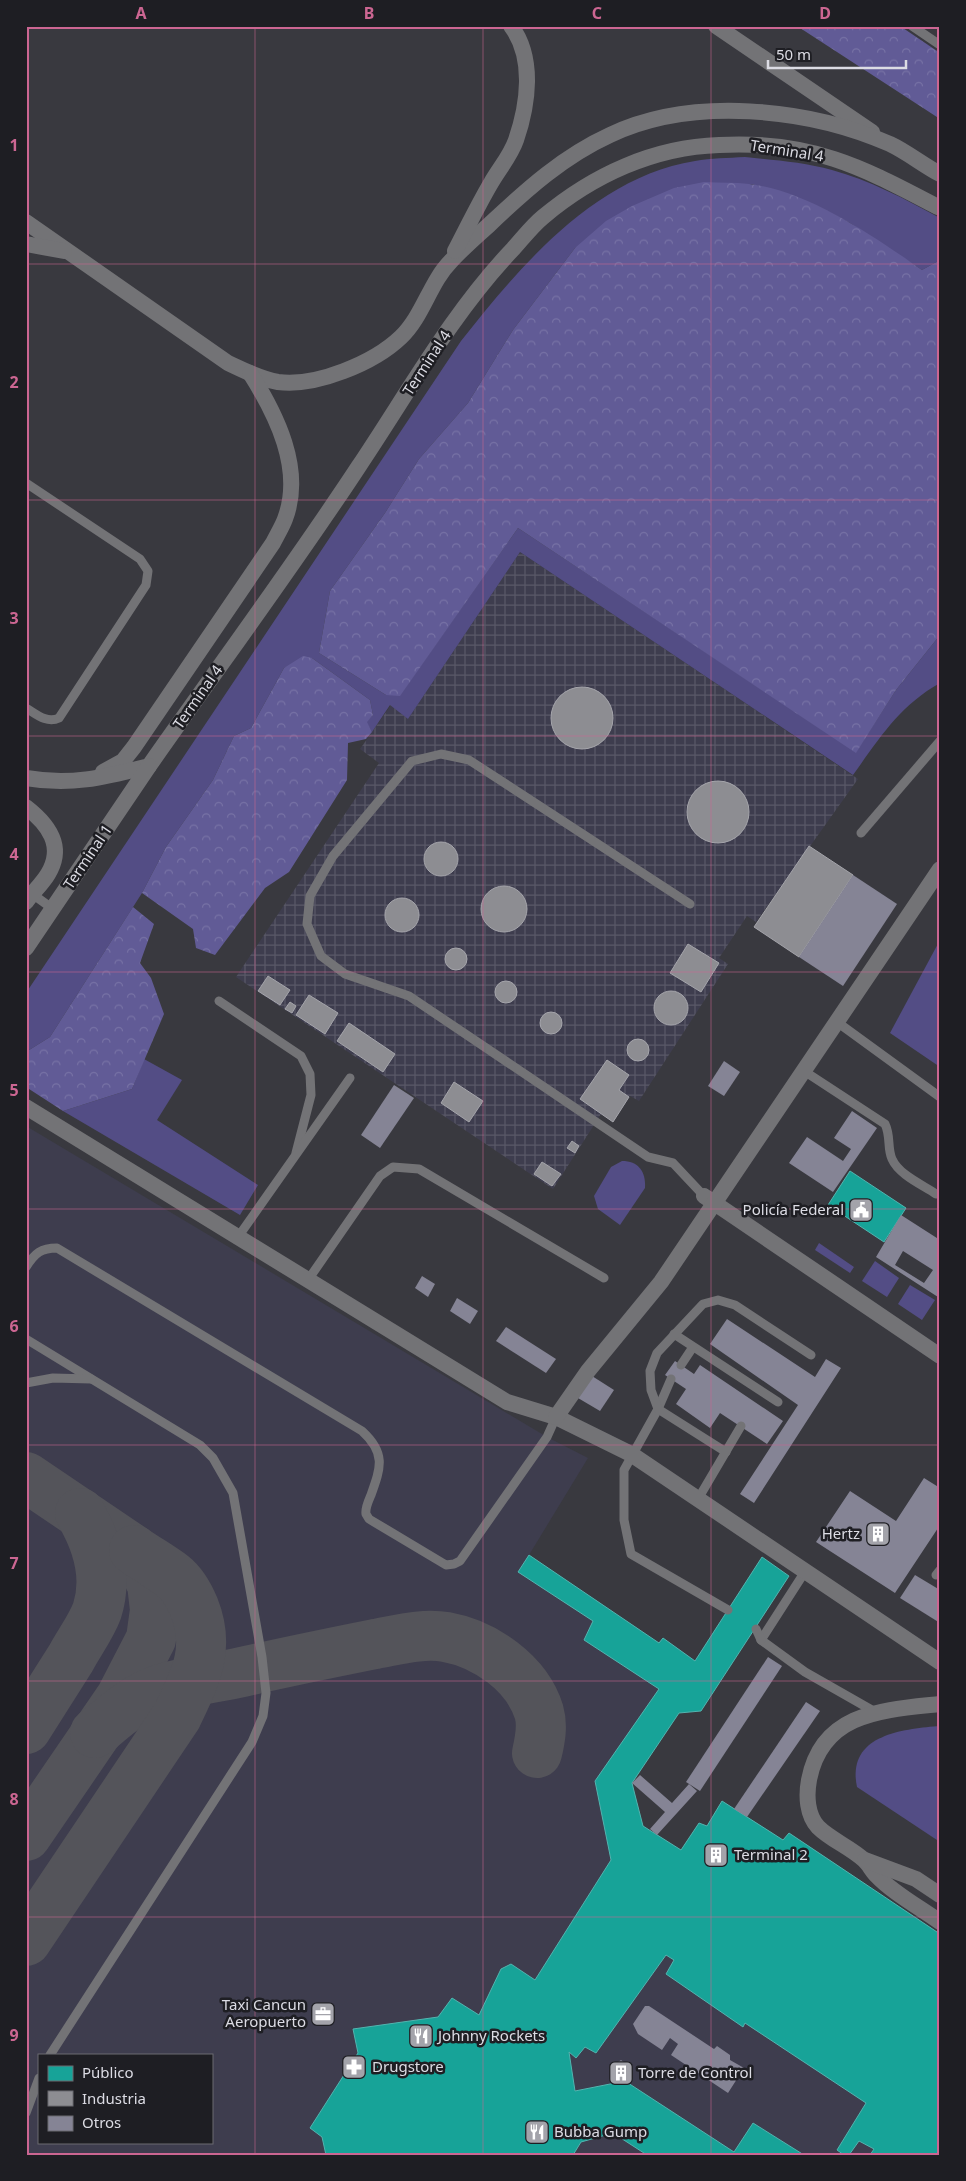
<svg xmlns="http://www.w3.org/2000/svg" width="966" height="2181" font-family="'Noto Sans',sans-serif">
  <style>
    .built { fill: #3e3d4e; fill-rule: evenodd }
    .industrial { fill: url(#industrial-grid) }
    .green { fill: #534d85 }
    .forest { fill: url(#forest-crowns) }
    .public { fill: #17a398; stroke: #52b4af }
    .industry { fill: #8d8d92; stroke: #a5a5ab }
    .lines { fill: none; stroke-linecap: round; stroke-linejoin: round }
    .taxiway { stroke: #54545a; stroke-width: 50 }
    .building { fill: #858495; fill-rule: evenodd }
    .lane { stroke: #737376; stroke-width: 9 }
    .street { stroke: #737376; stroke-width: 16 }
    .grid { fill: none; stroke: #cc6692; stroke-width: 1; stroke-opacity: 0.55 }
    .labels { text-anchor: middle; stroke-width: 5; stroke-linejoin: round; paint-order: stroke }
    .street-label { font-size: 15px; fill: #dcdce4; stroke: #1e1e23 }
    .poi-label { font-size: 15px; fill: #dcdce4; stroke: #1e1e23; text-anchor: start }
    .neatline { fill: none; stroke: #cc6692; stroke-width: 2 }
    .grid-label { font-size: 16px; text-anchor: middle; font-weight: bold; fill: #cc6692 }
  </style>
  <defs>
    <pattern id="industrial-grid" width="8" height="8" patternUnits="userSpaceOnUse" patternTransform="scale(1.25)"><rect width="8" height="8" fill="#3e3d4e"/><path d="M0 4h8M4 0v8" fill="none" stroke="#595867"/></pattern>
    <pattern id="forest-crowns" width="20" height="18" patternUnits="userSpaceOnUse" patternTransform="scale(1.25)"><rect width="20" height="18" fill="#615b96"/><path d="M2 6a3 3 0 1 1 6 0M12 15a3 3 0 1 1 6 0" fill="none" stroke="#7772a5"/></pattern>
  </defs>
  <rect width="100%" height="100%" fill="#39393f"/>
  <path class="built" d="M26,1126L547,1437L588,1458L529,1555L658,1642L663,1638L695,1660L762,1557L789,1576L701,1711L679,1713L632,1783L635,1795L643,1826L681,1850L699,1823L707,1826L722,1801L783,1840L789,1833L940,1934V2155H26ZM39,2055H211V2142H39Z"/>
  <path class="industrial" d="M520,552L858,779L756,922L747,916L719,958L728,964L639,1101L630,1096L613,1122L601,1114L553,1189L236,977L379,763L360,749L391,705L408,719Z"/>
  <g class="green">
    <path d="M745,157C773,160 804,162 832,170C869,180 905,199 940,218V260L922,270L850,223L817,206L782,192L751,184L575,248L513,330L468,403L419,459L385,513L330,591L319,653L386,695H400L518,528L856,752L896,690L940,635V683C899,706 879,739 853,775L520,552L408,719L390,705L372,732L366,722L373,715L370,700L312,658L284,668L251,728L234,736L213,780L166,847L142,893L50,1037L26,1052V993L461,341C520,266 595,177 695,161C711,158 728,158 745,157Z"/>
    <path d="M940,940V1067L890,1033Z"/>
    <path d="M144,1059L182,1080L157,1120L258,1185L240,1215L63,1111L132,1089Z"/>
    <path d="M622,1161C638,1161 646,1171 645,1188L620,1225L598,1209L594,1196L611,1167Z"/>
    <path d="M819,1243L854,1267L850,1273L815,1250Z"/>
    <path d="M875,1261L899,1278L887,1297L862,1281Z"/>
    <path d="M910,1285L935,1300L922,1320L898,1304Z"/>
    <path d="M940,1726V1842L857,1787C846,1735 902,1729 940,1726Z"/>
  </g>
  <g class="forest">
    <path d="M797,26H900L940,53V119Z"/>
    <path d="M704,182C719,183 734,182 749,184C807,190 875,237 922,270L940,260V635L896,690L856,753L518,528L400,696L386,695L319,653L330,591L385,513L419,459L468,403L513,330L575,248L606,221L632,206L674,188Z"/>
    <path d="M303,656L312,658L370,700L373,715L367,722L372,732L366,739L348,743L347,780L330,807L289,872L265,888L215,955L196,948L193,929L142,893L166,847L213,780L234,736L251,728L284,668Z"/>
    <path d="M133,907L154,924L140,963L151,978L164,1014L132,1089L63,1111L26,1087V1052L50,1037Z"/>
  </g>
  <g class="public">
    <path d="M850,1171L906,1208L884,1242L828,1205Z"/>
    <path d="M529,1555L659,1643L663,1638L695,1661L762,1557L789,1576L701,1711L679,1713L632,1783L635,1795L643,1826L681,1850L699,1823L707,1826L722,1801L783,1840L789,1833L940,1934V2155H870L874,2149L859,2141L849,2155H844L837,2150L866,2103L745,2023L743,2027L666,1974L674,1960L666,1955L596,2053L585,2047L576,2058L569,2052L575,2091L625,2081L734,2152L753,2123L804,2155H647L613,2133L581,2142L573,2155H326L322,2137L310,2128L358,2053L353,2029L438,2017L452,1998L479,2015L501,1969L511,1964L535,1980L611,1860L595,1781L659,1689L584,1640L593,1621L518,1572Z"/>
  </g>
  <g class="industry">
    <circle cx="582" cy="718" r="31"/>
    <circle cx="718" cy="812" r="31"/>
    <circle cx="441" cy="859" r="17"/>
    <path d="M809,846L853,875L799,957L754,927Z"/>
    <circle cx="504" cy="909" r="23"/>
    <circle cx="402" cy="915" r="17"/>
    <path d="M688,944L719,963L701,992L670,973Z"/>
    <circle cx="456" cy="959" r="11"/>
    <path d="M268,976L290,990L280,1005L258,991Z"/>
    <circle cx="506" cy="992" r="11"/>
    <circle cx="671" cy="1008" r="17"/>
    <path d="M309,995L338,1013L325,1034L296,1015Z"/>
    <path d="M290,1002L296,1006L292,1013L285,1009Z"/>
    <circle cx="551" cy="1023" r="11"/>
    <path d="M349,1023L395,1054L383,1072L337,1041Z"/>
    <circle cx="638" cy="1050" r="11"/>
    <path d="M607,1060L629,1075L619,1090L629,1097L613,1122L580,1099Z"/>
    <path d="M454,1082L483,1101L469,1122L441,1103Z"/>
    <path d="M572,1141L579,1146L575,1153L567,1148Z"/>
    <path d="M542,1162L561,1174L552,1186L534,1174Z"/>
  </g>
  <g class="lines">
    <g class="taxiway">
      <path d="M26,1477L134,1550L152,1584L155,1610L151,1639L121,1697L26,1836"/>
      <path d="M26,1729C41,1705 56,1682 71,1658C79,1643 91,1627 97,1611C108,1577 97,1542 80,1513"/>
      <path d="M95,1733C115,1716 136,1697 161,1689C187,1681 215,1678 242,1672C286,1662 330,1653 375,1644C398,1640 422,1633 446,1637C485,1644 527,1673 539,1712C543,1726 540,1740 537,1753"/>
      <path d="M26,1941L177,1716C195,1678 211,1649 194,1607C189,1595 183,1584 173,1576C161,1567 147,1559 134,1550"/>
    </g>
  </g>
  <g class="building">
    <path d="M853,875L897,904L843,986L799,957Z"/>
    <path d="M724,1061L740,1072L724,1096L708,1086Z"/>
    <path d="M394,1085L414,1098L380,1148L361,1135Z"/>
    <path d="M852,1111L877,1128L833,1192L789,1163L807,1137L843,1161L851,1149L834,1138Z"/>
    <path d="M901,1215L940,1240L938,1297L876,1257ZM903,1251L933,1270L924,1283L895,1265Z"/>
    <path d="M422,1276L435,1284L428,1297L415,1288Z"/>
    <path d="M457,1298L478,1311L470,1324L450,1311Z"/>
    <path d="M727,1319L815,1377L826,1359L841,1368L754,1503L740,1494L798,1405L710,1344Z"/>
    <path d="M506,1327L556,1359L546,1373L496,1341Z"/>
    <path d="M675,1361L694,1374L700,1365L783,1421L767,1444L720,1413L710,1428L676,1404L686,1389L665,1375Z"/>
    <path d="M592,1376L614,1390L600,1411L578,1398Z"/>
    <path d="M924,1478L940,1488V1525L895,1593L816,1542L850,1491L896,1521Z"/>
    <path d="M915,1575L940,1590V1623L900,1598Z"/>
    <path d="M768,1657L782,1666L700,1791L686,1782Z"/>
    <path d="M806,1702L820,1711L747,1817L734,1809Z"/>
    <path d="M640,1775L672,1803L689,1784L697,1791L657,1835L650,1829L665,1812L632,1783Z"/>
    <path d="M645,2006H649L714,2049L717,2046L730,2055V2060L744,2068L728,2093L671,2055L678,2044L670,2038L662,2050L638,2034L633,2024Z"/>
    <path d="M621,2060L632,2068L628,2080L614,2079L611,2067Z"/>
  </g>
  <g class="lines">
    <g class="lane">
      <path d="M912,26L940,45"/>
      <path d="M26,483L140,559L148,571L146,585L59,718C47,724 36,714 26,708"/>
      <path d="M861,833L940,741"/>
      <path d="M31,893L53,909"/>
      <path d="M690,904L469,760L441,754L412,761L333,856L310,896L307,924L321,956L345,974L409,996L648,1157L673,1163L704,1196"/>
      <path d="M219,1001L301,1056L310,1074L311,1095L296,1153"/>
      <path d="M837,1022L940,1097"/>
      <path d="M804,1071L885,1124C891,1136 887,1148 892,1159C899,1175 923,1185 936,1194"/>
      <path d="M238,1237L350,1078"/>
      <path d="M26,1267C35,1253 41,1248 57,1248L362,1431C386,1453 381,1467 371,1495C368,1502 365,1508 366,1514L369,1519L446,1565L454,1564L460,1561L547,1437L556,1417"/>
      <path d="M308,1280L380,1176L393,1167L419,1169L604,1278"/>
      <path d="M674,1334L778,1402"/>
      <path d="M26,1339L200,1445L213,1458L233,1493L262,1657L266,1693L263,1716L252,1742L50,2055"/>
      <path d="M681,1365L693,1347"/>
      <path d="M671,1379L658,1409L624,1470V1520L631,1554L728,1610"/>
      <path d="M26,1383L53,1378L91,1379"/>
      <path d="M726,1452L658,1409L651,1390L650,1371L657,1353L703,1304L718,1300L735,1305L811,1355"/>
      <path d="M698,1499L741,1426"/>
      <path d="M806,1570L761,1640L805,1672L877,1713"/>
      <path d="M936,1575L940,1570"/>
      <path d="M756,1629L761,1640"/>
      <path d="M26,2113L39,2078"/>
    </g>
    <g class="street">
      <path d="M716,26L872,132"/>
      <path d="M26,222L228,363C243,370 260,379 278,382C316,387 374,363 401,337C423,316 430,282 451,261C463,248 477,236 490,224C527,189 564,156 610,135C692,96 808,108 890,144C907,152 923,165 940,174"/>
      <path d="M26,244L64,251"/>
      <path d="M455,251C467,228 478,205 491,183C499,169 511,155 516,140C528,105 535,58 511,26"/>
      <path d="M103,772L123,761L134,747L273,543C277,535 282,527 285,519C304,469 276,414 250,373"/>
      <path d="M26,778C72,786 105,777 149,766C219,666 292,568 359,466C408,393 452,313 513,249C523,238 532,226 543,217C593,175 654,147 719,145C757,143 798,147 834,159C871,171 905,190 940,208"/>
      <path d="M26,807C48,824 65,846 48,874C42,884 33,892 26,902"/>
      <path d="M26,948L149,766"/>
      <path d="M26,1107L507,1402L556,1417L631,1454L940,1662"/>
      <path d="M704,1196L940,1356"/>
      <path d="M556,1417L588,1371L661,1282L940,869"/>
      <path d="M940,1704C883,1710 822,1712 809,1780C806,1796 807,1815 818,1827C831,1840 850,1847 864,1860C869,1864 871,1870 876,1875C893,1893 919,1907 940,1922"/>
      <path d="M865,1860L916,1879L940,1895"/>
    </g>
  </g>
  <path class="grid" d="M255,26V2155M483,26V2155M711,26V2155M26,264H940M26,500H940M26,736H940M26,972H940M26,1209H940M26,1445H940M26,1681H940M26,1917H940"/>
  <defs>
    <g id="civic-square" transform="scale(1.25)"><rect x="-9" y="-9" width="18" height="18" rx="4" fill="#a3a3aa" stroke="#1e1e23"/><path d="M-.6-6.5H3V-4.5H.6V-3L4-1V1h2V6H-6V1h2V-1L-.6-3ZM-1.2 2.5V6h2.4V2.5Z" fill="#fff"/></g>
    <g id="building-square" transform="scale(1.25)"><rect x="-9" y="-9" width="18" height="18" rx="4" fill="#a3a3aa" stroke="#1e1e23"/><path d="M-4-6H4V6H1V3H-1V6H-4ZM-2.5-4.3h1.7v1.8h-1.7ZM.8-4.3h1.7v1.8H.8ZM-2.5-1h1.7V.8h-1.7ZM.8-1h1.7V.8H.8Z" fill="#fff"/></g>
    <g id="office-square" transform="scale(1.25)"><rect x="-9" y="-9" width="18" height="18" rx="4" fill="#a3a3aa" stroke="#1e1e23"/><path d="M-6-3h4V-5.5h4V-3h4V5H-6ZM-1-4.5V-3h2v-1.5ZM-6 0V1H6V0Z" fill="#fff"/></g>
    <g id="restaurant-square" transform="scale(1.25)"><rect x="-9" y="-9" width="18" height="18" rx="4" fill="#a3a3aa" stroke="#1e1e23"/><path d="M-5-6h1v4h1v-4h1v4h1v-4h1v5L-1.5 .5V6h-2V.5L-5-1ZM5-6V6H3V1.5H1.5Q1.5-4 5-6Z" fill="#fff"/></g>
    <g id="pharmacy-square" transform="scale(1.25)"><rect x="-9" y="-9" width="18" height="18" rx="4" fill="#a3a3aa" stroke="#1e1e23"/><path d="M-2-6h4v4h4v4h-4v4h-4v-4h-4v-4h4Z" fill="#fff"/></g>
  </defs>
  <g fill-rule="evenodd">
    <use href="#civic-square" x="861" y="1210"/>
    <use href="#building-square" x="878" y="1534"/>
    <use href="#building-square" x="716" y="1855"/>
    <use href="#office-square" x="323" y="2014"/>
    <use href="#restaurant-square" x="421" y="2036"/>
    <use href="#pharmacy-square" x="354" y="2067"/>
    <use href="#building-square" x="621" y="2073"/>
    <use href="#restaurant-square" x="537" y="2132"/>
  </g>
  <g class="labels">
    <g class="street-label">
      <text transform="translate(787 151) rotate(9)" y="5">Terminal 4</text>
      <text transform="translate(427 363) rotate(-57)" y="5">Terminal 4</text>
      <text transform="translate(198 697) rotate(-55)" y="5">Terminal 4</text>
      <text transform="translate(88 857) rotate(-56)" y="5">Terminal 1</text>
    </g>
    <g class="poi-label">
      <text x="844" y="1215" text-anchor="end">Policía Federal</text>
      <text x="860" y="1539" text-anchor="end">Hertz</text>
      <text x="734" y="1860">Terminal 2</text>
      <text x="306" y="2010" text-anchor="end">Taxi Cancun<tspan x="306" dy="17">Aeropuerto</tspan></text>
      <text x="438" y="2041">Johnny Rockets</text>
      <text x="372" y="2072">Drugstore</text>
      <text x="638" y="2078">Torre de Control</text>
      <text x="554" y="2137">Bubba Gump</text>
    </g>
  </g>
  <rect width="966" height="2181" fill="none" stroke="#1e1e23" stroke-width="55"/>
  <rect x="38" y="2054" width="175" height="90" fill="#1e1e23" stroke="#6a6a70"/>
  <rect x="48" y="2066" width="25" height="15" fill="#17a398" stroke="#6a6a70"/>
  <text x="82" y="2078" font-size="15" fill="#dcdce4">Público</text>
  <rect x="48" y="2091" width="25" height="15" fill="#8d8d92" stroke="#6a6a70"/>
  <text x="82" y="2104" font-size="15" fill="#dcdce4">Industria</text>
  <rect x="48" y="2116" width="25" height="15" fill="#858495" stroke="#6a6a70"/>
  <text x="82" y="2128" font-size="15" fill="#dcdce4">Otros</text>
  <path d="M768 60v8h138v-8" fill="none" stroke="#dcdce4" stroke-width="2.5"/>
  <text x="776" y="60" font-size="15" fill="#dcdce4" stroke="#1e1e23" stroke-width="4" paint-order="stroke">50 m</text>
  <rect x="28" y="28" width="910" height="2126" class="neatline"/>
  <g class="grid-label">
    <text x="141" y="19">A</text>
    <text x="369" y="19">B</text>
    <text x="597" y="19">C</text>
    <text x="825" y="19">D</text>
    <text x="14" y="151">1</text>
    <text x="14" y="388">2</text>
    <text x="14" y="624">3</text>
    <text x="14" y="860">4</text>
    <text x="14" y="1096">5</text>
    <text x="14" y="1332">6</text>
    <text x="14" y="1569">7</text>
    <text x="14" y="1805">8</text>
    <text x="14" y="2041">9</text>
  </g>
</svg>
